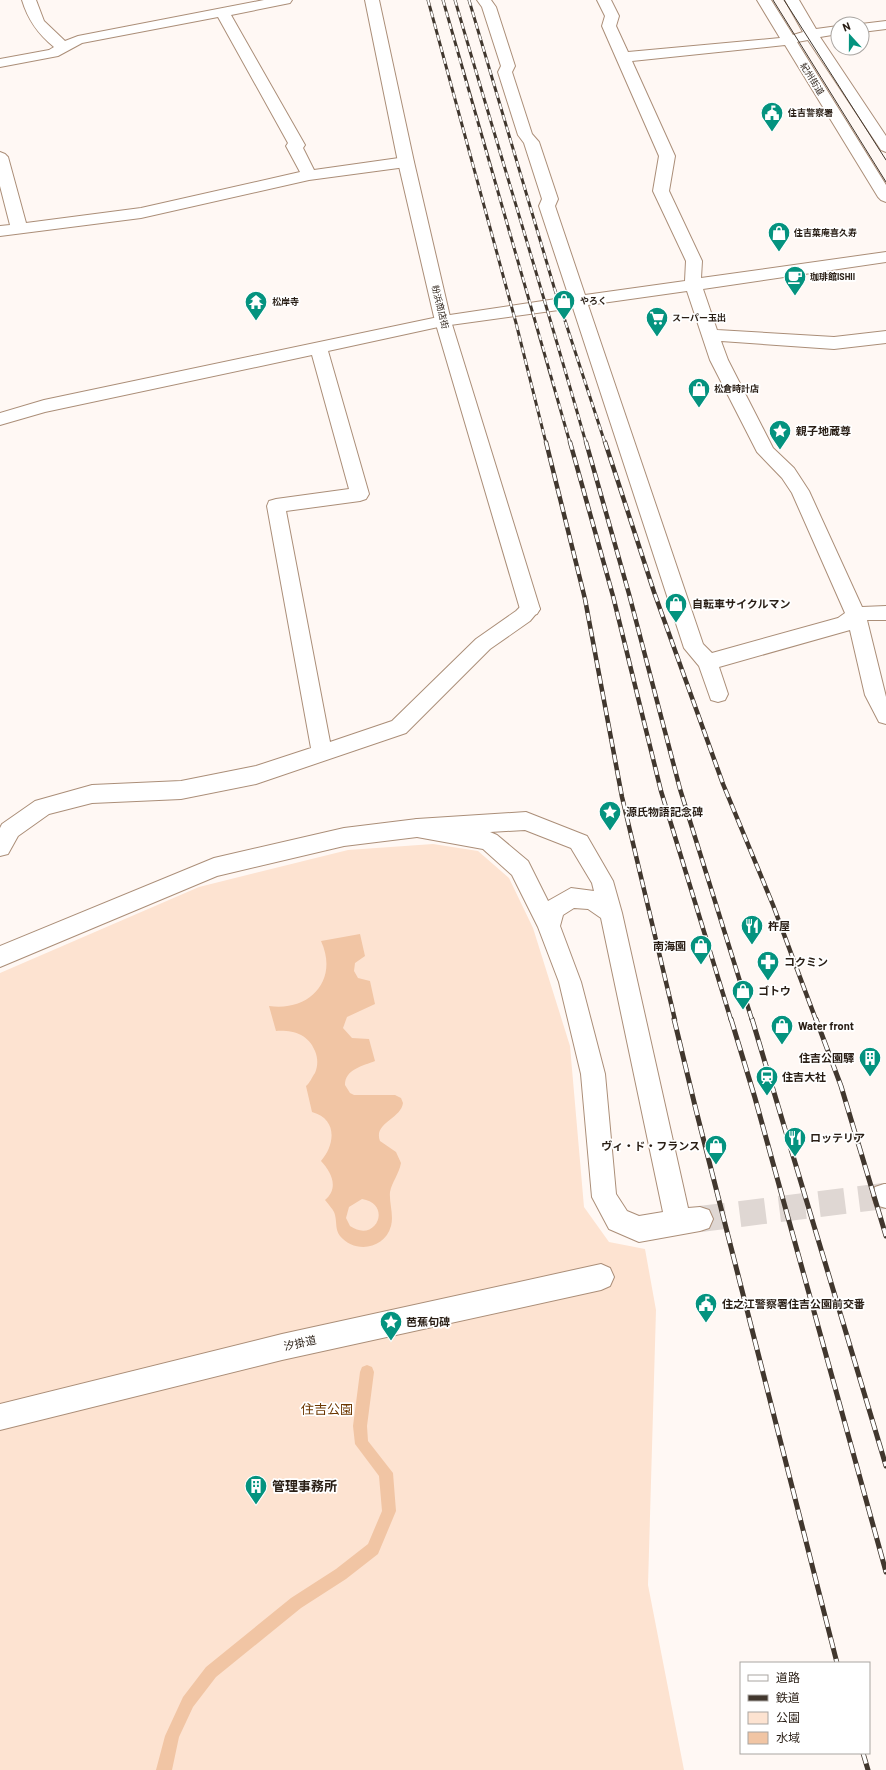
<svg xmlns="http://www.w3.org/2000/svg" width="886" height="1770" font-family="Barlow,'Noto Sans JP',sans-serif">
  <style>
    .green { fill: #fde3d1 }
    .water { fill: #f1c5a4; fill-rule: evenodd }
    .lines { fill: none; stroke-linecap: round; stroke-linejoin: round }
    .stream { fill: #f1c5a4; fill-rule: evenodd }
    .minor-tunnel { stroke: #dfd7d3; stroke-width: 26; stroke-dasharray: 26 14; stroke-linecap: butt }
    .pedestrian-casing { stroke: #ab8e78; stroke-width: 2 }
    .minor-casing { stroke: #ab8e78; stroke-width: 2 }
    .tertiary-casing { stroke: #ab8e78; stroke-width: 2 }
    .pedestrian { fill: #fff; fill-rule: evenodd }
    .minor { fill: #fff; fill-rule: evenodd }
    .tertiary { fill: #fff; fill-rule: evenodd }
    .tram { stroke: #41372e; stroke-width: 1 }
    .rail-far2-casing { stroke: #41372e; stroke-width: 3 }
    .rail-far1-casing { stroke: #41372e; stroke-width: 4.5 }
    .rail-casing { stroke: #41372e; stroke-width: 5 }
    .rail-far2 { stroke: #fff; stroke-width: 2; stroke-dasharray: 6; stroke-linecap: butt }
    .rail-far1 { stroke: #fff; stroke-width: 3; stroke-dasharray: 8; stroke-linecap: butt }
    .rail { stroke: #fff; stroke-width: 3.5; stroke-dasharray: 11; stroke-linecap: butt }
    .labels { text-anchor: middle; stroke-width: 3.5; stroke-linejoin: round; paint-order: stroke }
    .far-street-label { font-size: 9px; fill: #291e15; stroke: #fff }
    .far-poi-label { font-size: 9px; font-weight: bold; fill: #291e15; stroke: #fff; text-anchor: start }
    .poi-label { font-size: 11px; font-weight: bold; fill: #291e15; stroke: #fff; text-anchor: start }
    .street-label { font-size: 11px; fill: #291e15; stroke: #fff }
    .near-park-label { font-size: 13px; fill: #6c3700; stroke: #fff }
    .near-poi-label { font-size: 13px; font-weight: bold; fill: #291e15; stroke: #fff; text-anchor: start }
  </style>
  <rect width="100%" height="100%" fill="#fff8f4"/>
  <path class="green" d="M433,844L478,851L509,878L533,928L570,1046L584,1207L609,1242L645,1249L656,1310L648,1585L684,1770H0V973L199,887L348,850Z"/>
  <path class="water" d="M360,934L365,956L355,963L354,971L358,978L370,981L375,1004L347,1017L343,1028L352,1038L369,1039L375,1061C363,1066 345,1069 345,1085L350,1093L354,1095H395L401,1098L403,1103C401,1119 373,1123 380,1141L396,1152L401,1163C399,1174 392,1182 390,1192C389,1203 394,1215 391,1226C385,1249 355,1254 340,1236C335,1229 337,1223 335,1215C334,1210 328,1204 325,1200C339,1188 332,1173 321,1161C335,1145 338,1119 312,1112L306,1086C310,1083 312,1077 315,1073C318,1066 318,1058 315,1051C308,1034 293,1030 276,1031L269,1006C310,1012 339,980 321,941ZM362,1199C393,1204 376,1244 350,1226L346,1218L349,1207Z"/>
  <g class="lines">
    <path class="stream" d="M367,1365L372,1367L374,1372L367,1426L368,1441L393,1473L396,1511L378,1554L346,1579L301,1608L216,1677L193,1707L179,1737L172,1770H156L165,1736L183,1697L206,1667L291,1598L336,1569L368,1544L382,1511L379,1476L355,1444L353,1426L360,1372L362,1367Z"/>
    <path class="minor-tunnel" d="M700,1219L884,1196"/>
    <g class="pedestrian-casing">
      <g id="pedestrian">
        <path d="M365,0H379L414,162L451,321L540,609L537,614L530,616L523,614L520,609L435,321L398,162Z"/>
        <path d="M601,1264L610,1268L614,1277L610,1286L601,1290L282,1360L0,1430V1404L282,1334Z"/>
      </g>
    </g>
    <g class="minor-casing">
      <g id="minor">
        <path d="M22,0H36L44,21L65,41L78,36L264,0H292L290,3L285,4L231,15L305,145L303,148L314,170L406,157L411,159L414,162L411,165L406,167L309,180L141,218L0,236V226L10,225L0,186V152L5,154L8,157L26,223L141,208L300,172L286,146L288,143L218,17L82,43L58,56L0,67V59L49,50L54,47C38,34 28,20 22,0Z"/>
        <path d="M477,0H491L496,7L515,66L512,72L532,134L539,142L558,199L555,206L585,295L685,281L686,261L653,191L659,156L602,26L605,16L597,0H611L619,16L616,26L628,52L780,38L757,0H771L793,35L803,32L785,0H799L816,29L838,26V34L820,37L886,136V152L881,150L808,40L797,42L886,185V202L881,200L878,197L785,45L632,61L675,156L669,191L702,261L701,278L886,252V262L703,289L717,330L834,337L886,331V343L834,349L721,341L728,360L773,448L794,468L809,491L862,607L886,606V620H867L886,697V724L879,722L865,695L850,630L719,667L728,694L725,700L718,702L711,700L699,666L684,648L573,308L443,326L328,351L369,494L366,499L360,501L286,511L330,742L392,721L476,639L516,611L523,604L530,602L537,604L540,609L530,621L490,649L406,733L256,784L181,799L92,803L49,814L18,836L8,854L0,856V828L2,824L35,801L92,785L181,781L256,766L311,748L267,506L269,501L276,499L349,489L312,355L45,412L0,425V413L44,400L443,316L569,297L539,206L542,199L524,143L518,135L498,72L501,66L482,7ZM687,291L710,360L757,452L782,478L792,493L845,613L838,618L712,653L703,644L588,305Z"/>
        <path d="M886,21V29L862,32L861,24Z"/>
        <path d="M526,812L587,836L613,881L622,913L688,1208L700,1207L709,1210L713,1219L709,1228L700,1231L639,1242L609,1229L592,1197L581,1074L559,982L538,927L512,875L483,849L417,837L409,834L406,828L409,822L417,819ZM525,830L571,848L592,883L594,891L571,888L548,901L528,861L497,835L490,832ZM574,908L588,909L601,918L663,1212L639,1216L627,1211L616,1194L605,1074L581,982L560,926L563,915Z"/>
        <path d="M884,1184H886V1208L875,1205L872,1196L875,1187Z"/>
      </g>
    </g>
    <g class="tertiary-casing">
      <path id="tertiary" d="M417,819L425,822L428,828L425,834L417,837L344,846L217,876L0,967V946L214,858L344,828Z"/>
    </g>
    <use href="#pedestrian" class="pedestrian"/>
    <use href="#minor" class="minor"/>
    <use href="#tertiary" class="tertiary"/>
    <g class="tram">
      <path d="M773,0L886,182"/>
      <path d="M784,0L886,160"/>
    </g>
    <g class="rail-far2-casing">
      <g id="rail-far2">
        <path d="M428,0L516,323L546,443"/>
        <path d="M443,0C484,148 529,295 570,443"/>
        <path d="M455,0C498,148 544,295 586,443"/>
        <path d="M469,0L554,287L605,443"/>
      </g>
    </g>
    <g class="rail-far1-casing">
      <g id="rail-far1">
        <path d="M546,442L585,599L622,797L675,1020"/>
        <path d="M570,442L613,596L661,791L731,1020"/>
        <path d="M586,442L629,594L680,789L752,1020"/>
        <path d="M605,442L654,592L723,784L773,905L816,1020"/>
      </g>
    </g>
    <g class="rail-casing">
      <g id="rail">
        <path d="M674,1019L696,1110L837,1663"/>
        <path d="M731,1019L755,1098L886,1572"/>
        <path d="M752,1019L886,1466"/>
        <path d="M816,1019L841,1086L886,1236"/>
        <path d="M863,1753L868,1770"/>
      </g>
    </g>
    <use href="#rail-far2" class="rail-far2"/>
    <use href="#rail-far1" class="rail-far1"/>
    <use href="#rail" class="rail"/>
  </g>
  <defs>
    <g id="civic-pin" transform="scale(1.15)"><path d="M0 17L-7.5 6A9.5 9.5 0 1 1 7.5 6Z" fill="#04937f" stroke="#fff"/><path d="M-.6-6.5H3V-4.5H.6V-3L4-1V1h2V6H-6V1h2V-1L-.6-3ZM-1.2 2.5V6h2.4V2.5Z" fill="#fff"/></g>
    <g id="shop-pin" transform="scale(1.15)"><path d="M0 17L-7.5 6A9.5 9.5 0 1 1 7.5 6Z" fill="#04937f" stroke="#fff"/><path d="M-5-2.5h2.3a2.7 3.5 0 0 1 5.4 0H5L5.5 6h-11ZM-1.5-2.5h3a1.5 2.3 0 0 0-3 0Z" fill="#fff"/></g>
    <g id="cafe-pin" transform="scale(1.15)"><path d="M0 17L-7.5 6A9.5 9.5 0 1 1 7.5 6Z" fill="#04937f" stroke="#fff"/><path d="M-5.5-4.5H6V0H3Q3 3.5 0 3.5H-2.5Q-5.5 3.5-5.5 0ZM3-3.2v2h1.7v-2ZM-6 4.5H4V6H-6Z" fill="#fff"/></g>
    <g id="temple-pin" transform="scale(1.15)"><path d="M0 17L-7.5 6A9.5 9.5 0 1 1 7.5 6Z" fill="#04937f" stroke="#fff"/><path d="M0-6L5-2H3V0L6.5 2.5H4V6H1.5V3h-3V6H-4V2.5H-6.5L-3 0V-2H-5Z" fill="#fff"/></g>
    <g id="supermarket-pin" transform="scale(1.15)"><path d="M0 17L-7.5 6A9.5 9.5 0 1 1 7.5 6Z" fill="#04937f" stroke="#fff"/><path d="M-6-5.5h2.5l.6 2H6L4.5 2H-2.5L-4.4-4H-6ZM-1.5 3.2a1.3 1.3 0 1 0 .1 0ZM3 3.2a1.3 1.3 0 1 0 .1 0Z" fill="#fff"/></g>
    <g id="sight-pin" transform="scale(1.15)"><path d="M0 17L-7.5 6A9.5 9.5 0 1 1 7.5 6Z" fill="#04937f" stroke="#fff"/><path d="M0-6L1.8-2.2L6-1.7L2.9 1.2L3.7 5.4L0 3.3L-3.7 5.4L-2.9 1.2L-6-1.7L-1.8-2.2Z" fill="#fff"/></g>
    <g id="restaurant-pin" transform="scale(1.15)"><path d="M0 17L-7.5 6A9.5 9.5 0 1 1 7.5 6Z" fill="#04937f" stroke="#fff"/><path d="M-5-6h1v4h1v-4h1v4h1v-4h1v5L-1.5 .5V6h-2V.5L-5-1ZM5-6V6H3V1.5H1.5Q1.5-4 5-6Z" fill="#fff"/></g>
    <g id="pharmacy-pin" transform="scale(1.15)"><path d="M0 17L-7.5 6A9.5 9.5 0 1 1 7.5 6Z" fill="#04937f" stroke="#fff"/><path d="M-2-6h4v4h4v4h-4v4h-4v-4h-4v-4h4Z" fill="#fff"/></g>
    <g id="building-pin" transform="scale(1.15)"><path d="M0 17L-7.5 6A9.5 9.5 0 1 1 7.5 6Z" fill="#04937f" stroke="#fff"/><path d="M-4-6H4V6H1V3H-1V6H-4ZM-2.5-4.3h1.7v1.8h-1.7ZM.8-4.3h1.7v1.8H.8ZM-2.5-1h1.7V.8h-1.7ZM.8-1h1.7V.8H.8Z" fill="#fff"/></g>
    <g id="station-pin" transform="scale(1.15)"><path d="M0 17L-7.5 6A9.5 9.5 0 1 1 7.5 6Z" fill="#04937f" stroke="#fff"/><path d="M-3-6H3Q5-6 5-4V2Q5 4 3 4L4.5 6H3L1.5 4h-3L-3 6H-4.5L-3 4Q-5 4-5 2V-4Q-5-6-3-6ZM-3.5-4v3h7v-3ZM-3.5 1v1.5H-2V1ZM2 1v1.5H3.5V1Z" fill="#fff"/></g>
  </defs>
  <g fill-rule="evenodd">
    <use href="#civic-pin" x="772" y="113"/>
    <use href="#shop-pin" x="779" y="233"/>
    <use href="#cafe-pin" x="795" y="277"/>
    <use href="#shop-pin" x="564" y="301"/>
    <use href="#temple-pin" x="256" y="302"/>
    <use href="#supermarket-pin" x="657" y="318"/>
    <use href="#shop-pin" x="699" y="389"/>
    <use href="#sight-pin" x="780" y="431"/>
    <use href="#shop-pin" x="676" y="604"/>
    <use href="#sight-pin" x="610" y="812"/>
    <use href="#restaurant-pin" x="752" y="926"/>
    <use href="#shop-pin" x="701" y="946"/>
    <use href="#pharmacy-pin" x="768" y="962"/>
    <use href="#shop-pin" x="743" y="991"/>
    <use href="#shop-pin" x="782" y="1026"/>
    <use href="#building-pin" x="870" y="1058"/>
    <use href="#station-pin" x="767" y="1077"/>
    <use href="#restaurant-pin" x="795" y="1138"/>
    <use href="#shop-pin" x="716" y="1146"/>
    <use href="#civic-pin" x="706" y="1304"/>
    <use href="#sight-pin" x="391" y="1322"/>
    <use href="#building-pin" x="256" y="1486"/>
  </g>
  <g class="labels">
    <g class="far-street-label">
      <text transform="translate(812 79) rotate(58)" y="3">紀州街道</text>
      <text transform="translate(440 307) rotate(76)" y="3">粉浜商店街</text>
    </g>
    <g class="far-poi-label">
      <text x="788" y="116">住吉警察署</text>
      <text x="794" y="236">住吉菓庵喜久寿</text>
      <text x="810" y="280">珈琲館ISHII</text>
      <text x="580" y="304">やろく</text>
      <text x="272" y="305">松岸寺</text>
      <text x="672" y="321">スーパー玉出</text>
      <text x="714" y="392">松倉時計店</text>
    </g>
    <g class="poi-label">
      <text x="796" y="435">親子地蔵尊</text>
      <text x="692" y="608">自転車サイクルマン</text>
      <text x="626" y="816">源氏物語記念碑</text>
      <text x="768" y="930">杵屋</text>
      <text x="686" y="950" text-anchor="end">南海園</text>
      <text x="784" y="966">コクミン</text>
      <text x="758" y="995">ゴトウ</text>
      <text x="798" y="1030">Water front</text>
      <text x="854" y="1062" text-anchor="end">住吉公園驛</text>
      <text x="782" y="1081">住吉大社</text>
      <text x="810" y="1142">ロッテリア</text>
      <text x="700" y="1150" text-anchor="end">ヴィ・ド・フランス</text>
      <text x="722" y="1308">住之江警察署住吉公園前交番</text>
      <text x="406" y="1326">芭蕉句碑</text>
    </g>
    <g class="street-label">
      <text transform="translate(300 1343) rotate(-13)" y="4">汐掛道</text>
    </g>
    <g class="near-park-label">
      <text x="327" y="1414">住吉公園</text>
    </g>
    <g class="near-poi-label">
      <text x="272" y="1491">管理事務所</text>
    </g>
  </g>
  <rect x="740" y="1662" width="130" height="92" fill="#ffffff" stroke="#a9a5a1"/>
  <rect x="748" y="1675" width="20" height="6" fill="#ffffff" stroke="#a9a5a1"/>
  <text x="776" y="1682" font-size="12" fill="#291e15">道路</text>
  <rect x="748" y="1695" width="20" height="6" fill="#41372e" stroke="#a9a5a1"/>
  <text x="776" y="1702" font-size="12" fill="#291e15">鉄道</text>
  <rect x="748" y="1712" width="20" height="12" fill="#fde3d1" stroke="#a9a5a1"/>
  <text x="776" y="1722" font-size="12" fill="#291e15">公園</text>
  <rect x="748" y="1732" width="20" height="12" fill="#f1c5a4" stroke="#a9a5a1"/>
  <text x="776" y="1742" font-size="12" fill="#291e15">水域</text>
  <g transform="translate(850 36) rotate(339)"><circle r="19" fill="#ffffff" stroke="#a9a5a1"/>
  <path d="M0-3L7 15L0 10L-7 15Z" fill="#04937f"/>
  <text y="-6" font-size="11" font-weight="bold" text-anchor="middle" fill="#291e15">N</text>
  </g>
</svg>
